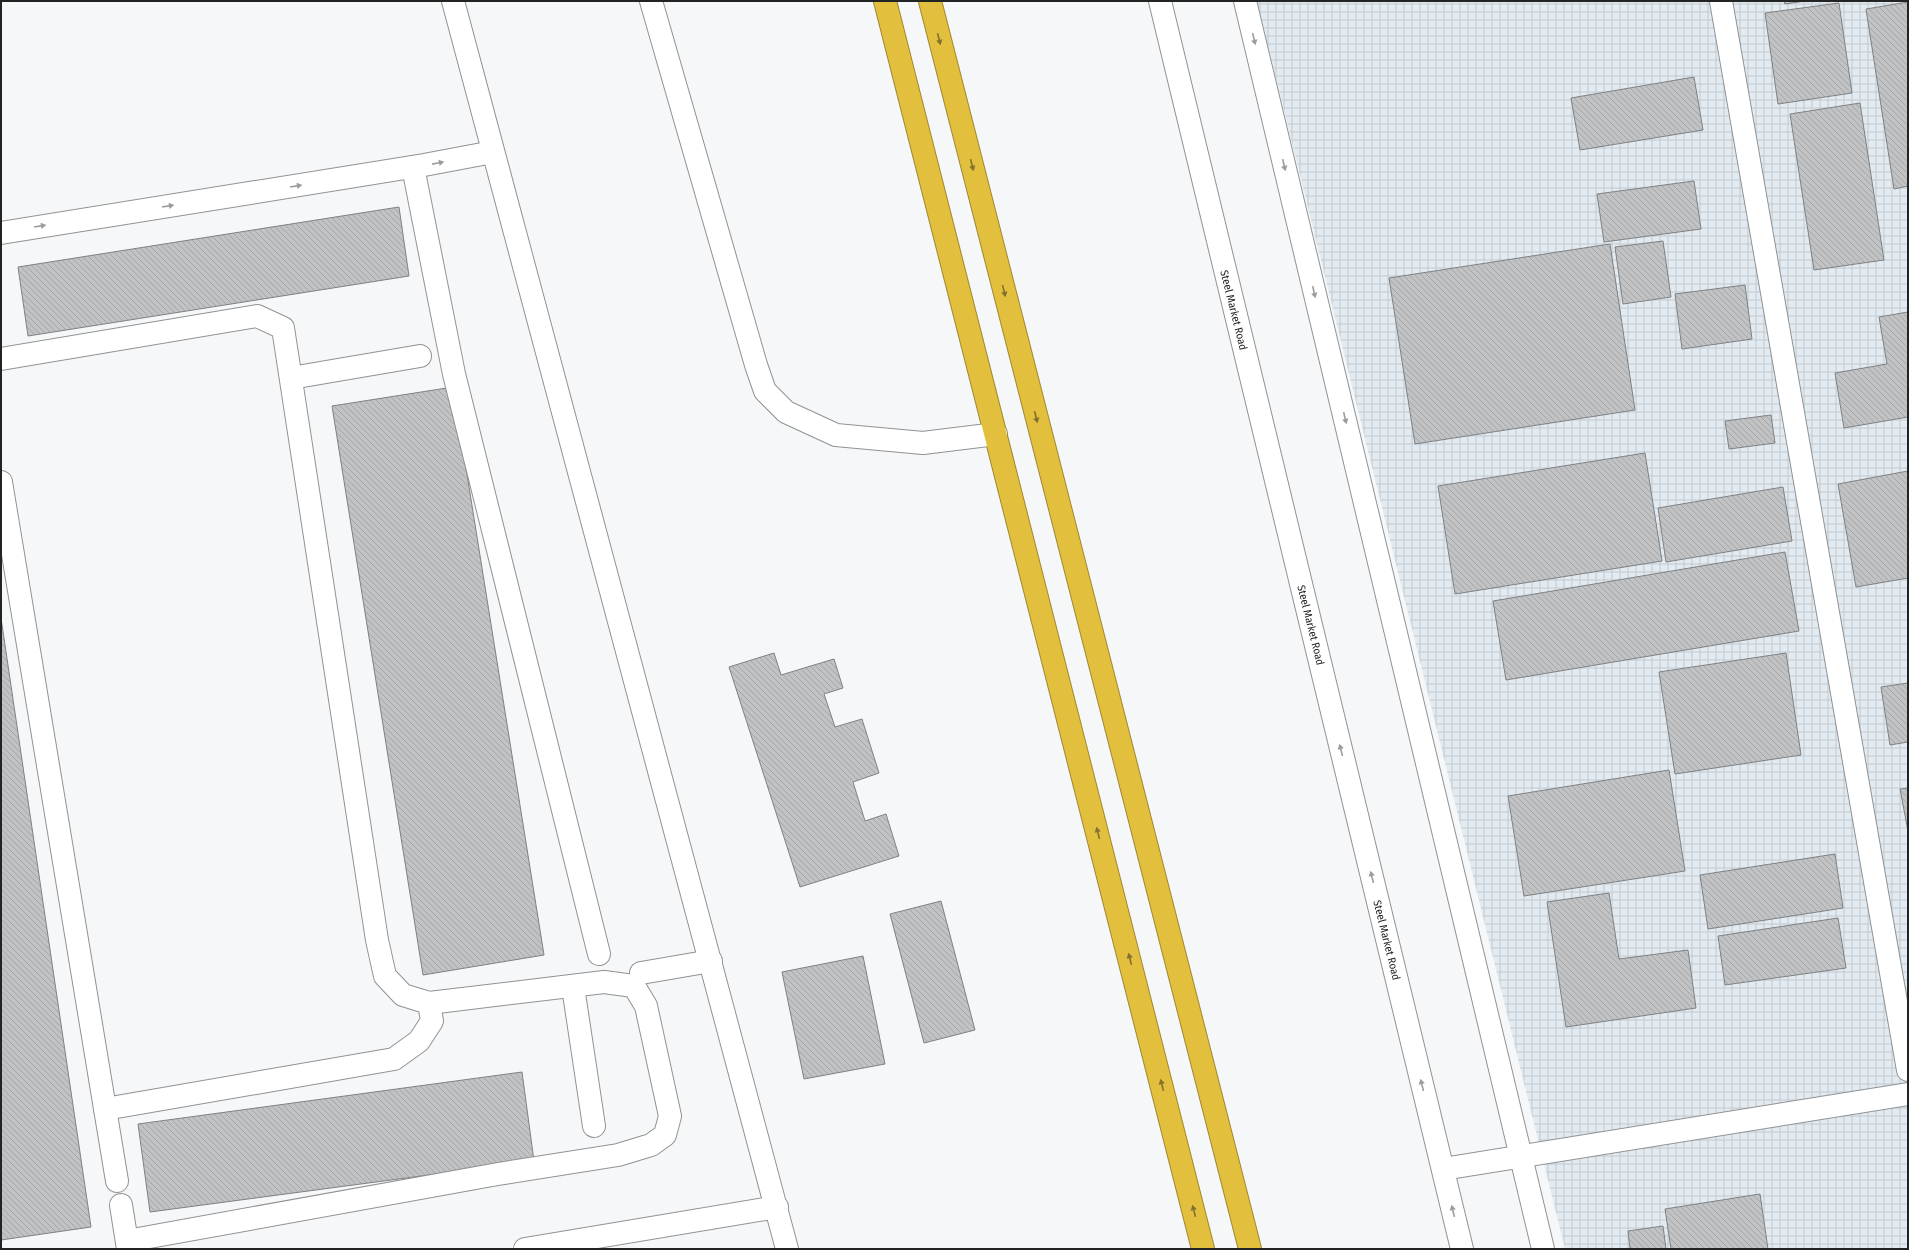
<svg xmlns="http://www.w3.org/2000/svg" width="1909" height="1250" font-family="'Fira Sans Condensed',sans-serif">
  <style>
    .industrial { fill: url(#industrial-grid) }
    .building { fill: url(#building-back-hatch); stroke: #7f8183 }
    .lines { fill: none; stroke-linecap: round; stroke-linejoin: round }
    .minor-casing { stroke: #909294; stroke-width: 24 }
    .highway-casing { stroke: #9f8834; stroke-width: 24 }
    .minor { stroke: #fff; stroke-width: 22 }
    .highway { stroke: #e2bf3d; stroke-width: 22 }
    .oneway { fill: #827130 }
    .oneway2 { fill: #9c9c9c }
    .labels { text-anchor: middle; stroke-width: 3.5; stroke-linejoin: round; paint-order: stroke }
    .street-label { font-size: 11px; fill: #222323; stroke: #fff }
  </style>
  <defs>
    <pattern id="industrial-grid" width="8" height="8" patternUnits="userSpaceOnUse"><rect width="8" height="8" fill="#e2ebf2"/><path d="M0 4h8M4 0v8" fill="none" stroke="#c2c9cf"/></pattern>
    <pattern id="building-back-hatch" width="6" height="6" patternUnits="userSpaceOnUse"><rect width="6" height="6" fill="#c0c2c4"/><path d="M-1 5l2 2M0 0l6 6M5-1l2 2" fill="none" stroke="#a5a6a8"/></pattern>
  </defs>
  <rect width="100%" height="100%" fill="#f5f7f8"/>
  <path class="industrial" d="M1257,1H1908V1249H1565Z"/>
  <g class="building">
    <path d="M1784,1H1805L1785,4Z"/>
    <path d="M1908,2V186L1894,189L1866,9Z"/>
    <path d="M1839,3L1852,93L1778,104L1765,13Z"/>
    <path d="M1694,77L1703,130L1580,150L1571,98Z"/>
    <path d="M1860,103L1884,260L1814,270L1790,114Z"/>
    <path d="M1694,181L1701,229L1604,242L1597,194Z"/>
    <path d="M399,207L409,276L28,336L18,267Z"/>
    <path d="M1663,241L1671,297L1623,304L1615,247Z"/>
    <path d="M1610,244L1635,410L1415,444L1389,278Z"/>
    <path d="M1745,285L1752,339L1682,349L1675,294Z"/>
    <path d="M1908,312V417L1844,428L1835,373L1887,364L1879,317Z"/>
    <path d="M453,387L544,955L423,975L332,406Z"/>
    <path d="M1771,415L1775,443L1729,449L1725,421Z"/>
    <path d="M1645,453L1662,561L1455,594L1438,486Z"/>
    <path d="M1908,471V578L1856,587L1838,484Z"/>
    <path d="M1783,487L1792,541L1666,562L1658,508Z"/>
    <path d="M1785,552L1799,631L1506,680L1493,601Z"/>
    <path d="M1,618L91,1227L1,1240Z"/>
    <path d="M774,653L781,675L834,659L843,688L824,694L835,727L862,719L879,773L853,782L865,821L886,814L899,856L800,887L729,667Z"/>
    <path d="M1786,653L1801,755L1675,774L1659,672Z"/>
    <path d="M1908,683V742L1890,745L1881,687Z"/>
    <path d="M1669,770L1685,871L1524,896L1508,796Z"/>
    <path d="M1908,788V831L1900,789Z"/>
    <path d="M1835,854L1843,908L1708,929L1700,875Z"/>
    <path d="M1609,893L1619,959L1688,950L1696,1008L1566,1027L1547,902Z"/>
    <path d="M941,901L975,1030L924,1043L890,914Z"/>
    <path d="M1838,918L1846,968L1725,985L1718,936Z"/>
    <path d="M863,956L885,1064L804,1079L782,972Z"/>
    <path d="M522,1072L534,1161L150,1212L138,1124Z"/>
    <path d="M1760,1194L1768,1249H1671L1665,1209Z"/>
    <path d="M1663,1226L1666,1249H1630L1628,1231Z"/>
  </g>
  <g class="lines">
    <g class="minor-casing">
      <g id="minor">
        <path d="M453,1L787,1249"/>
        <path d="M651,1L756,365L765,391L786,412L836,435L923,443L996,434"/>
        <path d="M1160,1L1462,1249"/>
        <path d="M1245,1L1543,1249"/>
        <path d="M1721,1L1908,1070"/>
        <path d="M413,167L454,374L599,954"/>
        <path d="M1,233L424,165L493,152"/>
        <path d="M1,359L257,316L283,328L377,940L385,976L403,995L429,1003L604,982L634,986L646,1006L670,1116L665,1135L651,1145L618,1155L498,1174L127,1241"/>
        <path d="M291,378L420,356"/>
        <path d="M1,482L117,1181"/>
        <path d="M641,973L711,961"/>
        <path d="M573,987L594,1126"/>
        <path d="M105,1109L394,1059L419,1041L432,1021L429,1003"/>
        <path d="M1443,1169L1908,1094"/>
        <path d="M121,1205L128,1249"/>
        <path d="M525,1249L777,1207"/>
      </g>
    </g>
    <g class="highway-casing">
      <g id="highway">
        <path d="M885,1L1203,1249"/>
        <path d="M930,1L1250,1249"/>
      </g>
    </g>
    <use href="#minor" class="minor"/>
    <use href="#highway" class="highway"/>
  </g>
  <defs><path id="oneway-solid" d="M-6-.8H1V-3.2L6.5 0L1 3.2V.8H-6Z"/></defs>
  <g class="oneway">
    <use href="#oneway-solid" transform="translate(939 39) rotate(76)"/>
    <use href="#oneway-solid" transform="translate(972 165) rotate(76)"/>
    <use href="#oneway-solid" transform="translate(1004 291) rotate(76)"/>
    <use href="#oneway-solid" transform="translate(1036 417) rotate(76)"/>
    <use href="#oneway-solid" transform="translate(1098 833) rotate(-104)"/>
    <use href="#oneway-solid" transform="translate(1130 959) rotate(-104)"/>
    <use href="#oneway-solid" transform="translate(1162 1085) rotate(-104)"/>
    <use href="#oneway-solid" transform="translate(1194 1211) rotate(-104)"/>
  </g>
  <g class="oneway2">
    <use href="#oneway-solid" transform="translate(1254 39) rotate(77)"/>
    <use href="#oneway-solid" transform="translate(438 163) rotate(-11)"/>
    <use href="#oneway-solid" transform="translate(1284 165) rotate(77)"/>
    <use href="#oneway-solid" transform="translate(296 186) rotate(-9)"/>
    <use href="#oneway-solid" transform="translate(168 206) rotate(-9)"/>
    <use href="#oneway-solid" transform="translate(40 226) rotate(-9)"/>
    <use href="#oneway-solid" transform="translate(1314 292) rotate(77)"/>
    <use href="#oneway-solid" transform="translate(1345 418) rotate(77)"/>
    <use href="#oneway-solid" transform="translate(1341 750) rotate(-104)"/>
    <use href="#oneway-solid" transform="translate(1372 877) rotate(-104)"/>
    <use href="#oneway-solid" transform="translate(1422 1085) rotate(-104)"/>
    <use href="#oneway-solid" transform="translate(1453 1211) rotate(-104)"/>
  </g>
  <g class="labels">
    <g class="street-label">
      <text transform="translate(1234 310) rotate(76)" y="4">Steel Market Road</text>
      <text transform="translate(1311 625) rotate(76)" y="4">Steel Market Road</text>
      <text transform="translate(1387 940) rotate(76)" y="4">Steel Market Road</text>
    </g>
  </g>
  <rect width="1909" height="1250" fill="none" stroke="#222323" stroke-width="4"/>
</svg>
